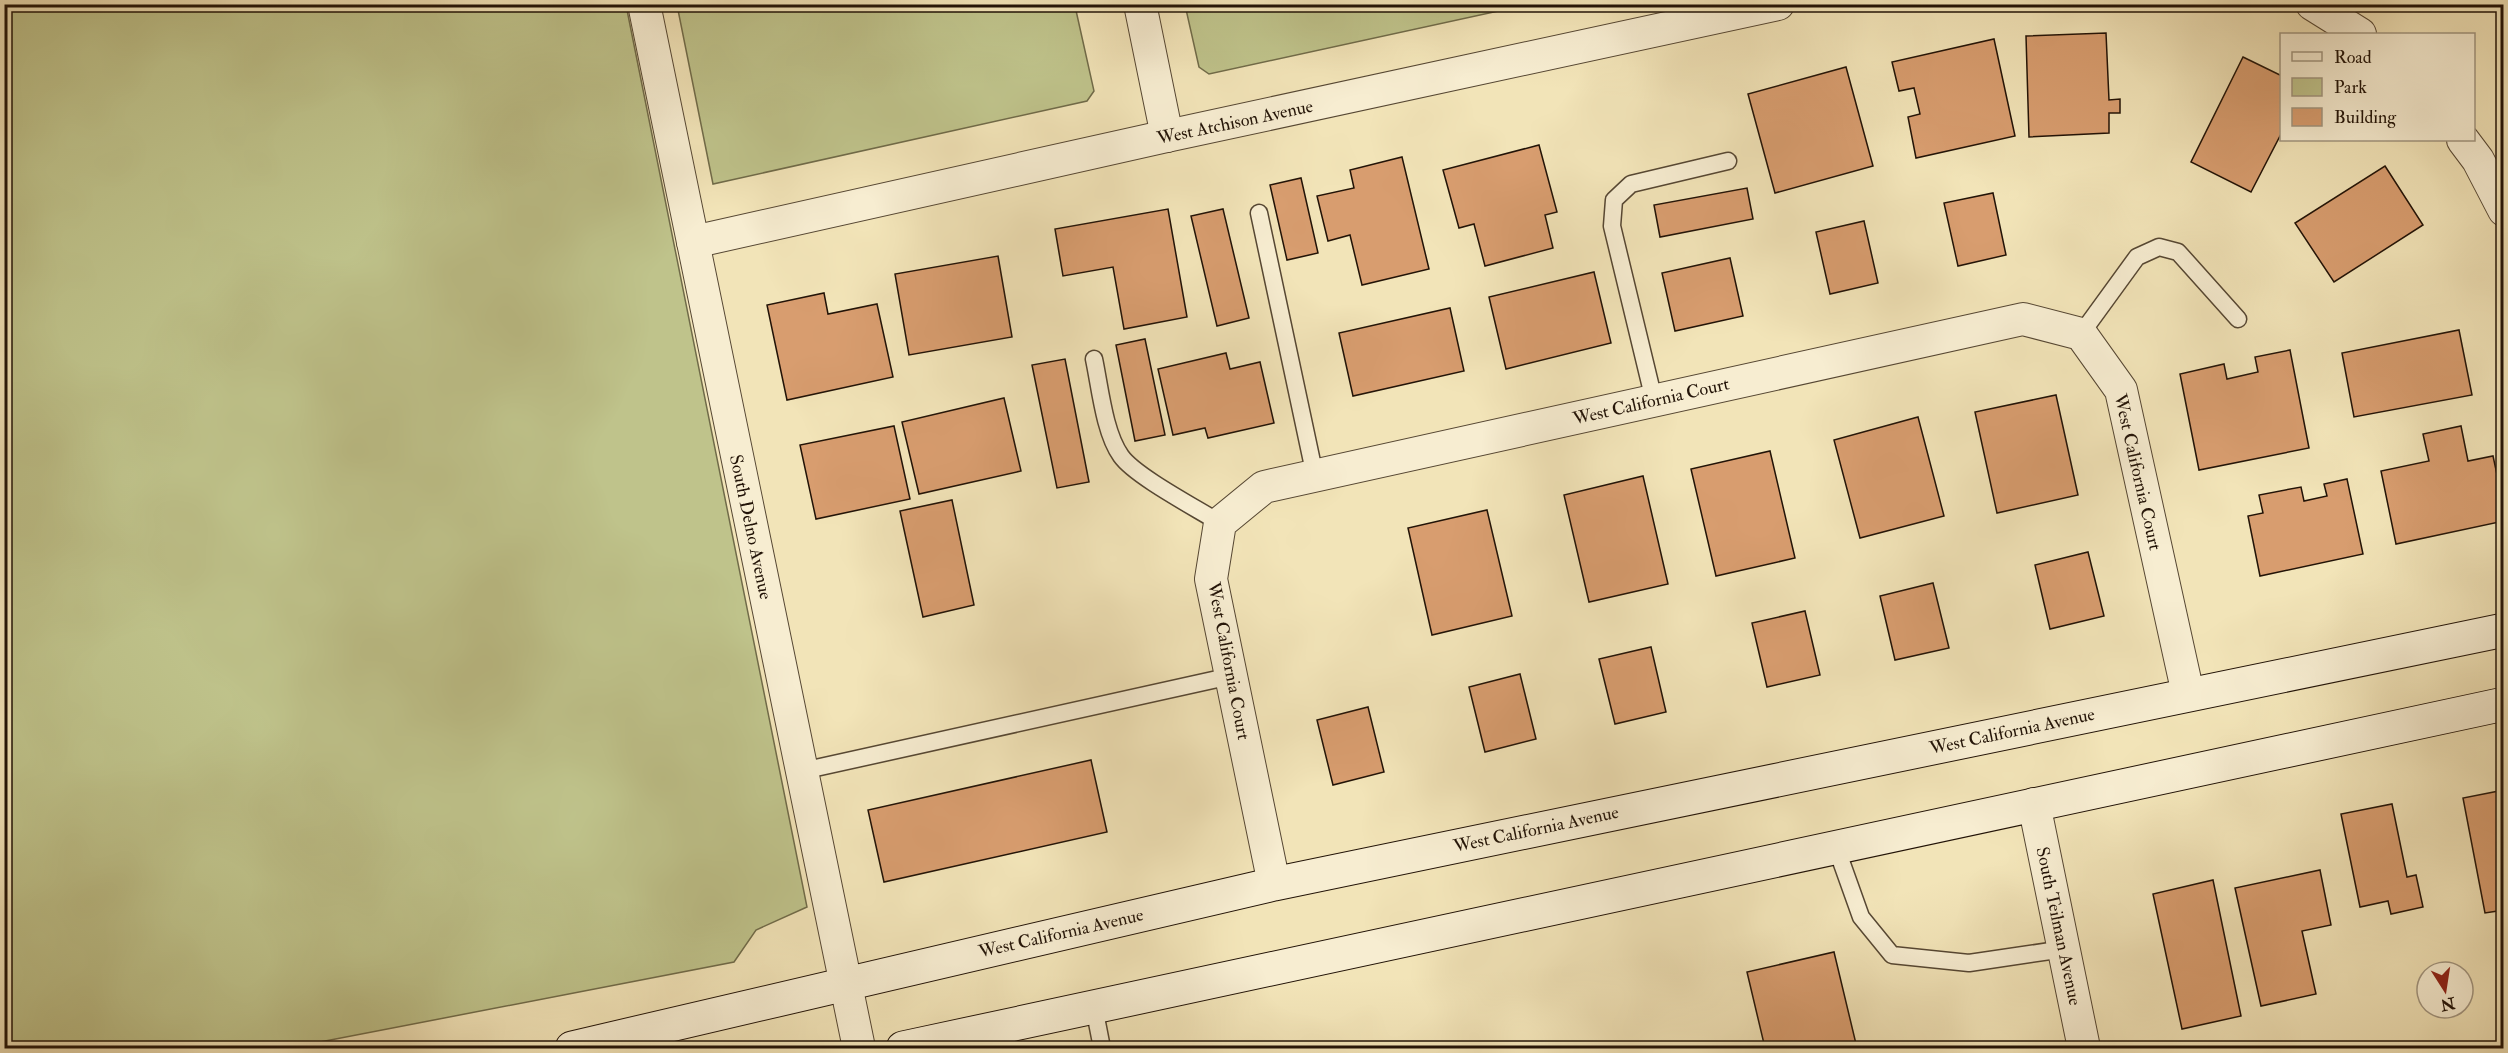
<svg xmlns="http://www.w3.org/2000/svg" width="2508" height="1053" font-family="'IM FELL Double Pica',serif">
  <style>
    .green { fill: #bfc38b; stroke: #706b49; stroke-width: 1.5 }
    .building { fill: #d89d6f; stroke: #221307; stroke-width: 1.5 }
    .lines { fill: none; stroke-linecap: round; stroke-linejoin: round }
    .lane-casing { stroke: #564733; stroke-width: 19 }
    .street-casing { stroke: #564733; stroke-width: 34 }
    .secondary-casing { stroke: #221307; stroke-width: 35 }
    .lane { stroke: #f7edd1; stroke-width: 16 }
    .street { stroke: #f7edd1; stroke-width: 32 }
    .secondary { stroke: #f7edd1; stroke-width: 33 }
    .labels { text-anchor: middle; stroke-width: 6; stroke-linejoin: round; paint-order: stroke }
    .street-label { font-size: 18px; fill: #221307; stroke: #f7edd1 }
  </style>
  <rect width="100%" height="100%" fill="#f2e4b8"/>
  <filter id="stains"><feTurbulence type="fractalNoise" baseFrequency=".00333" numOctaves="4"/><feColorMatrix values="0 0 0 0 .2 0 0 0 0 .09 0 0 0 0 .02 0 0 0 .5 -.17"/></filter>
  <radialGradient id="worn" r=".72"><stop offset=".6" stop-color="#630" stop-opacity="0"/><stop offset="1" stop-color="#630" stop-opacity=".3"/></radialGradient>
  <g class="green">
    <path d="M5,4L626,5L807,907L756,930L734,962L289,1048H5Z"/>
    <path d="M677,5H1069L1070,7L1075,6L1094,91L1087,101L713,184Z"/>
    <path d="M1185,5V4L1526,5L1209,74L1199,67Z"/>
  </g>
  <g class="building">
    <path d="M2106,33L2109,100L2120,99V113H2109V133L2029,137L2026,36Z"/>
    <path d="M1994,39L2015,136L1916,158L1908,117L1920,114L1914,88L1899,91L1892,62Z"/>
    <path d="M2243,57L2282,76V132L2251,192L2191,162Z"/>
    <path d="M1846,67L1873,166L1775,193L1748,94Z"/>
    <path d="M1539,145L1557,212L1545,215L1553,248L1485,266L1474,224L1459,228L1443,170Z"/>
    <path d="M1402,157L1429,269L1362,285L1350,235L1328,241L1317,196L1354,188L1350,170Z"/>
    <path d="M2385,166L2423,225L2334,282L2295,223Z"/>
    <path d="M1301,178L1318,253L1287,260L1270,185Z"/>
    <path d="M1747,188L1753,219L1660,237L1654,205Z"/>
    <path d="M1993,193L2006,255L1958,266L1944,203Z"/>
    <path d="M1168,209L1187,317L1124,329L1113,267L1063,276L1055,229Z"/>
    <path d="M1223,209L1249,318L1217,326L1191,216Z"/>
    <path d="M1864,221L1878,283L1830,294L1816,232Z"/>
    <path d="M998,256L1012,337L909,355L895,274Z"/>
    <path d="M1730,258L1743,316L1675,331L1662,273Z"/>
    <path d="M1594,272L1611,343L1506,369L1489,297Z"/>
    <path d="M824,293L828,314L877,304L893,377L787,400L767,305Z"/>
    <path d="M1450,308L1464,371L1353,396L1339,333Z"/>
    <path d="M2459,330L2472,395L2354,417L2342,353Z"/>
    <path d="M1145,339L1165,435L1135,441L1116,345Z"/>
    <path d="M2290,350L2309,448L2199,470L2180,374L2224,364L2227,379L2258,372L2255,357Z"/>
    <path d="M1226,353L1230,369L1260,362L1274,423L1208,438L1205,428L1173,435L1158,369Z"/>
    <path d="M1065,359L1089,482L1057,488L1032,365Z"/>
    <path d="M2056,395L2078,495L1997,513L1975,412Z"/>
    <path d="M1004,398L1021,471L919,494L902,422Z"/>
    <path d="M1918,417L1944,516L1860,538L1834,440Z"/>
    <path d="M894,426L910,499L816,519L800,445Z"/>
    <path d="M2461,426L2468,461L2493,456L2504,507V521L2396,544L2381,471L2429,461L2423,434Z"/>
    <path d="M1770,451L1795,558L1716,576L1691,469Z"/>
    <path d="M1643,476L1668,584L1589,602L1564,495Z"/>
    <path d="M2347,479L2363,554L2260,576L2248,516L2263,513L2259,495L2301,487L2304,501L2327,496L2324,484Z"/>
    <path d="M952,500L974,605L923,617L900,511Z"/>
    <path d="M1487,510L1512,616L1432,635L1408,528Z"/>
    <path d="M2088,552L2104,616L2050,629L2035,565Z"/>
    <path d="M1933,583L1949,648L1895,660L1880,596Z"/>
    <path d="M1805,611L1820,675L1767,687L1752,623Z"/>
    <path d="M1651,647L1666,712L1615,724L1599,659Z"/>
    <path d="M1520,674L1536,739L1485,752L1469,687Z"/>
    <path d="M1368,707L1384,772L1333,785L1317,720Z"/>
    <path d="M1091,760L1107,832L884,882L868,810Z"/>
    <path d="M2504,790V910L2485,913L2463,798Z"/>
    <path d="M2392,804L2407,877L2416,875L2423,907L2391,914L2388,901L2360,907L2341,814Z"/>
    <path d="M2320,870L2331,925L2302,931L2316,994L2261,1006L2235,888Z"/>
    <path d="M2213,880L2241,1016L2182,1029L2153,894Z"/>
    <path d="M1834,952L1857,1048H1765L1747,972Z"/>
  </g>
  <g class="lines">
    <g class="lane-casing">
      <g id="lane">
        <path d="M1259,213L1315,476"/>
        <path d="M2081,334L2137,257L2159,247L2178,252L2238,319"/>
        <path d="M1094,359C1100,387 1104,432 1121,456C1135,476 1196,508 1220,523"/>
        <path d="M1654,400L1612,226L1614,200L1631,184L1728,161"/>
        <path d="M802,771L1231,676"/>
        <path d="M1836,847L1861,917L1892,955L1969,963L2064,949"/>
        <path d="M1094,1007L1102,1048"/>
      </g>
    </g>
    <g class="street-casing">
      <g id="street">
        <path d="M644,4L859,1048"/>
        <path d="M1140,4L1167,136"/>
        <path d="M2312,4L2360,34"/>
        <path d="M2463,140L2478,160L2504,210"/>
        <path d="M693,242L1167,136L1778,4"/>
        <path d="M2034,804L2084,1048"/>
        <path d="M1274,884L1211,579L1220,523L1264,487L2023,319L2081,334L2121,390L2188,694"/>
      </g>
    </g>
    <g class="secondary-casing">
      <g id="secondary">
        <path d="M572,1048L1274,884L2504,630"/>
        <path d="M903,1048L2504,704"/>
      </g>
    </g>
    <use href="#lane" class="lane"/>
    <use href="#street" class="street"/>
    <use href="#secondary" class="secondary"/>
  </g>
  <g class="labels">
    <g class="street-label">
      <text transform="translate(1235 122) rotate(-12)" y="6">West Atchison Avenue</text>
      <text transform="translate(1651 401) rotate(-13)" y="6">West California Court</text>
      <text transform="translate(2138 472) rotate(77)" y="6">West California Court</text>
      <text transform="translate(751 527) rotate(78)" y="6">South Delno Avenue</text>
      <text transform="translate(1229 661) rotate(79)" y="6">West California Court</text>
      <text transform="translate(2012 731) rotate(-12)" y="6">West California Avenue</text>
      <text transform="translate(1536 829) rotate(-12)" y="6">West California Avenue</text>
      <text transform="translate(2059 926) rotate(78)" y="6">South Teilman Avenue</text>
      <text transform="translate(1061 933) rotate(-13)" y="6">West California Avenue</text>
    </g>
  </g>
  <rect width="2508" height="1053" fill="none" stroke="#f2e4b8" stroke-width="24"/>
  <rect x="6" y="6" width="2496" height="1041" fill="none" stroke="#221307" stroke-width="3"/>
  <rect x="12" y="12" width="2484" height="1029" fill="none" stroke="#221307" stroke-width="1.5"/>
  <rect x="2280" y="33" width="195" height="108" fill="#f7edd1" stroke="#a29680" stroke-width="1.5"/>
  <rect x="2292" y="52" width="30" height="9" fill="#f7edd1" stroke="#a29680" stroke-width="1.5"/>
  <text x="2334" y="63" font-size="18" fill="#221307">Road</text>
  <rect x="2292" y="78" width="30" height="18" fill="#bfc38b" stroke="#a29680" stroke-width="1.5"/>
  <text x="2334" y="93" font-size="18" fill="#221307">Park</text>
  <rect x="2292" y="108" width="30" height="18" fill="#d89d6f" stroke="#a29680" stroke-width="1.5"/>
  <text x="2334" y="123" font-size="18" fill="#221307">Building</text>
  <g transform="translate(2445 990) rotate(168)"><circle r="28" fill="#f7edd1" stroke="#a29680" stroke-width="1.5"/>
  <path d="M0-4.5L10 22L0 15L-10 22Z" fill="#8f2418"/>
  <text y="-9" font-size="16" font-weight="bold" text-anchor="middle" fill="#221307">N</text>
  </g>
  <rect width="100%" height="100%" filter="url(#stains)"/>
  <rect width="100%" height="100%" fill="url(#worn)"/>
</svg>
